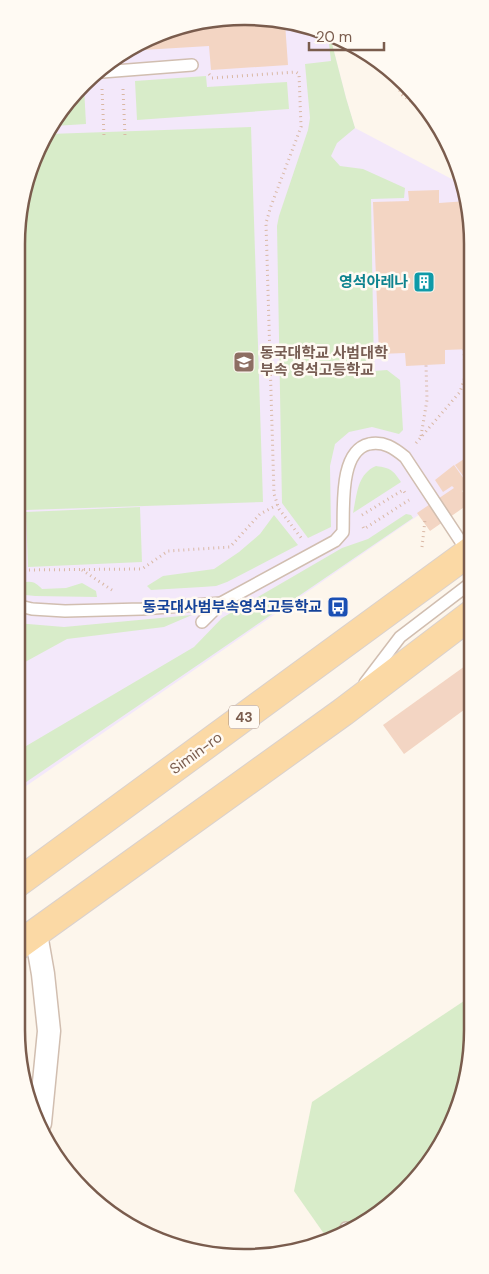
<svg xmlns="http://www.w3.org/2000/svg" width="489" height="1274" font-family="'DM Sans','Noto Sans KR',sans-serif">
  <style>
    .education { fill: #f3e8fa }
    .green { fill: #d8ecc9 }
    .building { fill: #f3d5c3 }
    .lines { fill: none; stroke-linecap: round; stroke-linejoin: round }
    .service-casing { stroke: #d1beb0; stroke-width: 14 }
    .minor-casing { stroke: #d1beb0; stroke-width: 25 }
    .primary-casing { stroke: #dad1cd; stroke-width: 30 }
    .path { stroke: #d9b8a5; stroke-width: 3; stroke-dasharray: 1 4; stroke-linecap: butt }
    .service { stroke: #fff; stroke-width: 11 }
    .minor { stroke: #fff; stroke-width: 22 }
    .primary { stroke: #fbd9a5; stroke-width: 28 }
    .labels { text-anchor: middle; stroke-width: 5; stroke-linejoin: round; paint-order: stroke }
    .shield { fill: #fffaf3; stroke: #a28b7f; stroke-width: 1 }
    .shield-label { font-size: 14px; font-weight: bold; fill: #7a5c4d }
    .culture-label { font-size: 15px; font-weight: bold; fill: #0d838f; stroke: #fffaf3; text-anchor: end }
    .education-label { font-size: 15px; font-weight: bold; fill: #785e54; stroke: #fffaf3; text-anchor: start }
    .transit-label { font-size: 15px; font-weight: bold; fill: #164399; stroke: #fffaf3; text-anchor: end }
    .street-label { font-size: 15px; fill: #7a5c4d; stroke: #fffaf3 }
    .rim { fill: none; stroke: #7a5c4d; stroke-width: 2.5 }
  </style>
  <rect width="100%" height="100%" fill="#fdf6ec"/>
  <path class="education" d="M215,18L304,24L330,36L346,98L355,128L463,185L471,214V479L16,793V245L24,185L64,105L131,47Z"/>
  <g class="green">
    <path d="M328,35L330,36L346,98L355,128L337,143L331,156L340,166L363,169L405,188L404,198L371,199L374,371L387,370L400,380L403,430L399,434L372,427L349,432L335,444L330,466L331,527L308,538L282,503L277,226L279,216L308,130L310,118L305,64L331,61Z"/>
    <path d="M206,76L207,87L287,82L289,109L137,120L135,81Z"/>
    <path d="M84,87L86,124L54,126L64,105Z"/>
    <path d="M251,127L263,502L26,510L17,236L24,185L49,134Z"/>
    <path d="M376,466C391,468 393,470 401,482L353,513C357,495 357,474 376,466Z"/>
    <path d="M140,507L142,562L28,567L26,512Z"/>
    <path d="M406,514L411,515L413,518L16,789V752L194,647L222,618L342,548L368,539Z"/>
    <path d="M274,515L298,545L227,582L216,586L202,587L151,590L147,586L163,576L214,569L239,552L260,534Z"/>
    <path d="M16,581L23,583C32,580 36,583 42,589L66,588L82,583L96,591L97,597L35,596L16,594Z"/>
    <path d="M192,615L164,627L67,639L16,667V623L64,627Z"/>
    <path d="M473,995V1030L465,1089L426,1168L371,1219L327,1238L294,1191L312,1102Z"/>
    <path d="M137,1221L167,1240L131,1227L126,1223Z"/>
  </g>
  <g class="building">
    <path d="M215,18L285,23L288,65L211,70L209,46L126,51L131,47Z"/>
    <path d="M439,190V203L467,201L471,214V349L445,350V364L406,366L405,353L379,354L373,202L409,201L408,191Z"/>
    <path d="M470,455L471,457V482L469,484L455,465Z"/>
    <path d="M454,465L469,486L462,491L470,503L430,531L417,513L454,488L452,486L443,492L435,480Z"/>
    <path d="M472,661V704L404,754L383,725Z"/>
  </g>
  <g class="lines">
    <g class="service-casing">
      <g id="service">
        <path d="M102,72L192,65"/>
        <path d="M16,605L32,609L65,611L142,609L221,603L335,541L343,532C344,507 339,451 369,444C384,441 394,448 405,457L469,554"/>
        <path d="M202,622L221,603"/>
        <path d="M365,683L400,637L472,582"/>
        <path d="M346,1228L347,1229"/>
      </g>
    </g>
    <g class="minor-casing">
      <path id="minor" d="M36,934L43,974L49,1031L40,1123"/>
    </g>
    <g class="primary-casing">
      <g id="primary">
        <path d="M16,884L472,550"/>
        <path d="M16,947L343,712L472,614"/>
      </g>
    </g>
    <g class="path">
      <path d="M209,74L212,78L296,72L299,74L301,127L271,206L266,223L274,494L279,509L302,539"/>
      <path d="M395,76L401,94L428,113"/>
      <path d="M102,89L104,136"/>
      <path d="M123,89L125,136"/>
      <path d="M421,436L427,400L426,365"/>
      <path d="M416,443L460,392L465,377L464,349"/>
      <path d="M362,515L403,490L405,493"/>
      <path d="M363,527L364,529L409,500"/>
      <path d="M422,547L425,520"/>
      <path d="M16,550L17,567L21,570L142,569L168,551L230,547L260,514L277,505"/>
      <path d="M82,570L112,590"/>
    </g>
    <use href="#service" class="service"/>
    <use href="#minor" class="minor"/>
    <use href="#primary" class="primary"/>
  </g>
  <defs>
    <g id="building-square" transform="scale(1.125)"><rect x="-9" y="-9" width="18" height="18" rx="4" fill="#0f9aa8" stroke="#fffaf3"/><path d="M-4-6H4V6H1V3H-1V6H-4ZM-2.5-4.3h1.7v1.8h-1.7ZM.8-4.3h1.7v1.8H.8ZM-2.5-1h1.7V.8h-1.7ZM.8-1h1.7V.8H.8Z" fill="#fff"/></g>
    <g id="school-square" transform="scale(1.125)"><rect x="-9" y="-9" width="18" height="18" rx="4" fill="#8d6e63" stroke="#fffaf3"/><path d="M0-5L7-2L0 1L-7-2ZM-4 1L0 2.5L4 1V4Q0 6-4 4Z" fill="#fff"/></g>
    <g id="bus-square" transform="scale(1.125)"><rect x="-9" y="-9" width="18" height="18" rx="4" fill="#1a4fb4" stroke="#fffaf3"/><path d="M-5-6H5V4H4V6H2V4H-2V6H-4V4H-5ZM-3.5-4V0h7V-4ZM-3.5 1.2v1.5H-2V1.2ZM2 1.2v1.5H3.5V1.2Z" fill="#fff"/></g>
  </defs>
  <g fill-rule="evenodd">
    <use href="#building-square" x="424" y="282"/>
    <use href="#school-square" x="244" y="362"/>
    <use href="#bus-square" x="338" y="607"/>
  </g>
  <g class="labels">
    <rect class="shield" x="229" y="705.5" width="30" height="23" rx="4"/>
    <g class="shield-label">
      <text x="244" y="722">43</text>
    </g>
    <g class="culture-label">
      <text x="408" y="287">영석아레나</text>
    </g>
    <g class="education-label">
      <text x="260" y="358">동국대학교 사범대학<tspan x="260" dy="17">부속 영석고등학교</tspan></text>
    </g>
    <g class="transit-label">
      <text x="322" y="612">동국대사범부속영석고등학교</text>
    </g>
    <g class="street-label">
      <text transform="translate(196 753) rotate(-36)" y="5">Simin-ro</text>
    </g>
  </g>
  <path d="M0 0H489V1274H0ZM244 25H245A219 219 0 0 1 464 244V1030A219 219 0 0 1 245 1249H244A219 219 0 0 1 25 1030V244A219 219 0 0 1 244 25Z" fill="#fffaf3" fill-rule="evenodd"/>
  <path class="rim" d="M244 25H245A219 219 0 0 1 464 244V1030A219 219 0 0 1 245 1249H244A219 219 0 0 1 25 1030V244A219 219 0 0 1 244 25Z"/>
  <path d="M309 42v8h75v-8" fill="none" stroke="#7a5c4d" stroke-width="2.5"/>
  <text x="316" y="42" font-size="15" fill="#7a5c4d" stroke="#fffaf3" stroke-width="4" paint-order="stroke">20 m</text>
</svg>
